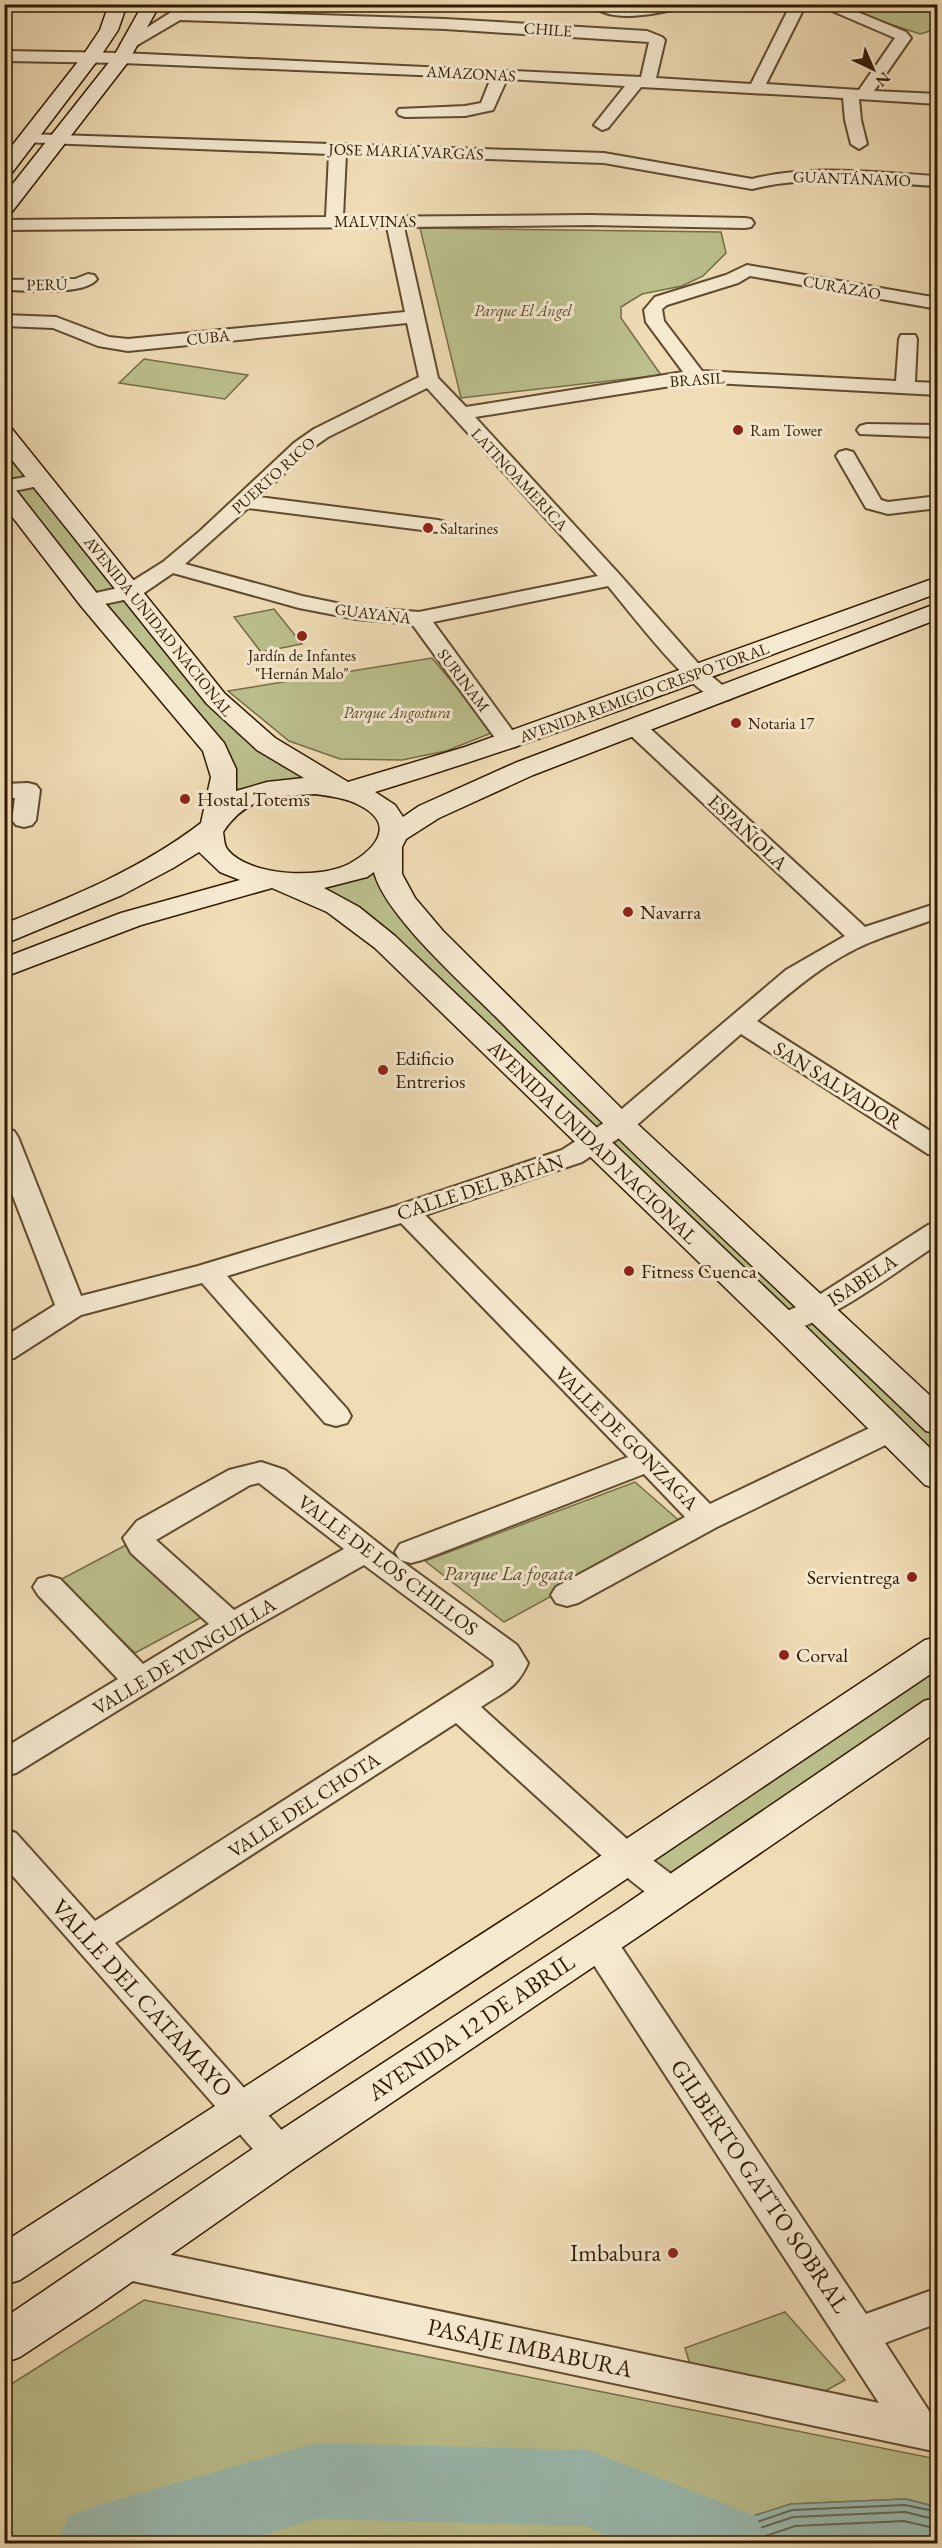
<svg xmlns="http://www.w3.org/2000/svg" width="942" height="2548" font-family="'EB Garamond',serif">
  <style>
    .green { fill: #bbc08d; stroke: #756d46; stroke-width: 1.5 }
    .water { fill: #9abbb1; stroke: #6f7b6a; stroke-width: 1.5 }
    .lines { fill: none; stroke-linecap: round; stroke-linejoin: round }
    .shore { stroke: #646a58; stroke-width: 2 }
    .river { fill: #9abbb1; fill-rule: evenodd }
    .minor-casing { stroke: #5f4b2e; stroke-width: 4 }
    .secondary-casing { stroke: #2f1a00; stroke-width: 3 }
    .minor { fill: #f5e9d0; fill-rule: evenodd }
    .secondary { fill: #f5e9d0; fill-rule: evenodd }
    .poi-dot { fill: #8f2418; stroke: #f5e9d0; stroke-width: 2 }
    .labels { text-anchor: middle; stroke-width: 6; stroke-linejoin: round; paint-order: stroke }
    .far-street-label { font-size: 16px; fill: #2f1a00; stroke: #f5e9d0 }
    .far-park-label { font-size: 16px; font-style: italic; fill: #594c2a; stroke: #f5e9d0 }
    .far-poi-label { font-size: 16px; fill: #2f1a00; stroke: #f5e9d0; text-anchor: start }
    .poi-label { font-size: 20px; fill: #2f1a00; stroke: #f5e9d0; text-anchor: start }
    .street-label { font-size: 20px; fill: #2f1a00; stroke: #f5e9d0 }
    .park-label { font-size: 20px; font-style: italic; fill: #594c2a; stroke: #f5e9d0 }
    .near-street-label { font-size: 24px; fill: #2f1a00; stroke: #f5e9d0 }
    .near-poi-label { font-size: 24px; fill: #2f1a00; stroke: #f5e9d0; text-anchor: end }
  </style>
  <rect width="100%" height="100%" fill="#f0ddb6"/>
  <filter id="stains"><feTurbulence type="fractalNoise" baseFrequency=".00333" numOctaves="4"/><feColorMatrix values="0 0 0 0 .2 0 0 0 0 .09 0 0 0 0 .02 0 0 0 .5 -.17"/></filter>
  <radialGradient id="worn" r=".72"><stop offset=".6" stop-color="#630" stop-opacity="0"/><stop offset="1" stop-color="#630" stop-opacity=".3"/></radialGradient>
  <g class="green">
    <path d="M832,5H937V29L920,34Z"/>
    <path d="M420,228L721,232L726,253L703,276L682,286L642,294L621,307V318L661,375L461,398Z"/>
    <path d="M144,359L248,375L225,399L119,383Z"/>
    <path d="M4,434L126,592L92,598L5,487Z"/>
    <path d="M127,595L175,659L330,787L228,803L230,784L95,601Z"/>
    <path d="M274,609L302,644L261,652L234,617Z"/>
    <path d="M432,658L494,732L446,751L402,760L340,759L289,741L228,691Z"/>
    <path d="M379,862L391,875L615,1124L595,1140L325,894L319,883Z"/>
    <path d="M620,1125L818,1309L783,1324L594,1143Z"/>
    <path d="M819,1315L937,1430V1471L795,1327Z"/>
    <path d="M635,1482L683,1524L504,1622L425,1561Z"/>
    <path d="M126,1545L202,1617L135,1653L60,1580Z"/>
    <path d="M937,1656V1705L671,1886L636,1858Z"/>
    <path d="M144,2300L937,2459V2507L906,2499L791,2504L694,2535L683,2543L5,2544V2388Z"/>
    <path d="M785,2312L845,2380L820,2394L692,2371L685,2348Z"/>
  </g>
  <path class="water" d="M906,2499L937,2507V2543H683L694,2535L791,2504Z"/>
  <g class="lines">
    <g class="shore">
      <path d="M693,2544L792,2510L905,2505L938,2512"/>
      <path d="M712,2544L793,2517L905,2512L938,2520"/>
      <path d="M742,2544L795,2526L904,2521L938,2529"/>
    </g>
    <path class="river" d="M316,2443L588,2450L756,2516L768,2544H628L585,2526L316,2519L232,2544H57L69,2516L99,2505Z"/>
    <g class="minor-casing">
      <g id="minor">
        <path d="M184,4H201L195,11L445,19L647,31L662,37L665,40L656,78L751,84L791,4H806L766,84L859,90L895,38L816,4H838L906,32L911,38L874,91L938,94V104L859,99L861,120L867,144L859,149L851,144L845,120L843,98L641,87L608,128L602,130L594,125L625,86L507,79L493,110L465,116L405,117L399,115L397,112L399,109L465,106L481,103L491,78L122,63L4,61V51L122,53L641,77L649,42L445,29L180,20L134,47L129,49L121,44Z"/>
        <path d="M591,4L625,7L689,4L682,8C658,13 609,25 591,4Z"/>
        <path d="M27,134L604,153L752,179C813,164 875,173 938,176V186C875,183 813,174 752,189L604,163L346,154L343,217L590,215L745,218L751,219L754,223L751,227L745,228L590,225L404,227L438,378L466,407L683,372L646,322L644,310L655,297L726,275L747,265L938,298V309L750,276L738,283L667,305L662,309L664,321L702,371L896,381L899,339L901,335H915L917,339L915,382L938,383V395L696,382L475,417L620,575L704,670L733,694L730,699C725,700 721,701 716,699C688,689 630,612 608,586L433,622L520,741L517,746L509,748L501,746L412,624L356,619L299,608L173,573L138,597L90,607L82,606L79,601L82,596L123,587L163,562L200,531L294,443L314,429L419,377L407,323L128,351L98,346L53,328L4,326V315L56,317L109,337L128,339L405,312L387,227L4,230V220L326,217L329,154L21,142L19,139L21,136ZM427,388L598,576L419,612L356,607L302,596L185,564L248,508L438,532L445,530L448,526L445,522L438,520L259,497L308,451L328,437Z"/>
        <path d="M88,274L94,275L97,279C85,296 25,290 4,290V280L75,279Z"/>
        <path d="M867,424L938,425V437L860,434L857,430L860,426Z"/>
        <path d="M846,450L853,452L881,500L888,502L938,496V508L888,514L866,508L836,456L839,452Z"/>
        <path d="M41,474L48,476L51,480L48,484L4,493V481Z"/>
        <path d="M635,720L643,722L865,927L938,903V918C916,926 893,933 871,942C827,960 792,991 757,1021L938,1136V1156L928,1154L741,1034L630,1131L582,1162L425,1215L710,1504L878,1424L889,1421L900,1424L904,1431L900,1438L717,1527L578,1603L567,1606L556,1603L551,1595L556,1587L685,1517L644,1474L422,1560L411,1563L400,1560L395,1552L400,1544L628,1457L401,1223L227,1276L347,1409L351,1416L347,1423L336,1426L325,1423L202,1283L81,1315L14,1358L4,1360V1337L55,1305L4,1173V1129L14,1131L18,1137L81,1296L198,1266L396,1206L562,1150L610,1119L786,970L845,936L627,732L624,727L627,722Z"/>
        <path d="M28,783L36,785L40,790L36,820L32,825L24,827L16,825L12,820L15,798H4V784Z"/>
        <path d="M938,1222V1244C905,1265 808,1340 773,1331L768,1324L773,1317L808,1302L928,1225Z"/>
        <path d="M261,1462L285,1470L396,1557L517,1645L528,1663C517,1689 503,1692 481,1707L638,1849L683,1883L689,1893L683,1903L671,1907L659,1903L614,1867L456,1723L115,1943L293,2143L299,2154L293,2165L280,2170L267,2165L4,1866V1829L16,1833L95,1921L494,1666L493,1661L364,1565L242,1634L16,1773L4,1776V1748L118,1679L38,1595L33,1587L38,1579L49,1576L60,1579L143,1664L209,1624L131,1553L123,1538L137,1521L229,1470ZM259,1483L344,1549L234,1610L156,1540L250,1485Z"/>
        <path d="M599,1929L612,1933L866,2314L938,2288V2323L885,2343L931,2414L938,2415V2452L123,2279L109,2274L103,2262L109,2250L123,2245L879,2403L586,1953L581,1943L586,1933Z"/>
      </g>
    </g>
    <g class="secondary-casing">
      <g id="secondary">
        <path d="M109,4H127L118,30L100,57L11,174L4,176V156L84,54L100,30Z"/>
        <path d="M143,4H160L128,62L11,213L4,215V195L114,56Z"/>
        <path d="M4,427L12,429L225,694L275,738L348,782L465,747L938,577V593C751,662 565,734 375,792L395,805L403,817L419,806L515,763L938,603V619L533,775L439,818L406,839L402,847V874L415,898L443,931L631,1118L938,1403V1434L926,1431C782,1293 635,1158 495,1016C463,984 384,914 374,872L367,877L324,888L359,907L395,936L795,1316L938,1456V1489L925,1485L771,1332L375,948L327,912L272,888L141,925L4,977V958L121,913L240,880L220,872L199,852L173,868L122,895L4,944V924C74,896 141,869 201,823L211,777L203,751L81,606L4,506V483L12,485L99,596L224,743L236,769V791L267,782L304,778L257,750L207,704L4,450ZM315,794C330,796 346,798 359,805C397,824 376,849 349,864C320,879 249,877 227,849C224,845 224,837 223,832C247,796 275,796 315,794Z"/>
        <path d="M938,1637V1669L570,1917L20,2280L4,2285V2242L542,1895L925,1640Z"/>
        <path d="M938,1697V1731L645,1932L296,2167L96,2307L20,2357L4,2363V2318L264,2141L617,1910L924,1701Z"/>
      </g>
    </g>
    <use href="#minor" class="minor"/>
    <use href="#secondary" class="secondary"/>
  </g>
  <g class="poi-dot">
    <circle cx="738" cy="430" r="6"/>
    <circle cx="428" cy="528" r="6"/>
    <circle cx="302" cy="636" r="6"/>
    <circle cx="736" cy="723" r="6"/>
    <circle cx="185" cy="799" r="6"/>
    <circle cx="628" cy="912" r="6"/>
    <circle cx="383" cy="1070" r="6"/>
    <circle cx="629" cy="1271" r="6"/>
    <circle cx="912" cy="1577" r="6"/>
    <circle cx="784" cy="1655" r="6"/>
    <circle cx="673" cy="2253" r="6"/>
  </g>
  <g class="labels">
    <g class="far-street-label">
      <text transform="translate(548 29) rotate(4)" y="6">CHILE</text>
      <text transform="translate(471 73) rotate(3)" y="6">AMAZONAS</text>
      <text transform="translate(406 151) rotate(2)" y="6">JOSE MARIA VARGAS</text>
      <text transform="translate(852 178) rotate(2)" y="6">GUANTÁNAMO</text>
      <text x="375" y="227">MALVINAS</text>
      <text transform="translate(47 284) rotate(-1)" y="6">PERÚ</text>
      <text transform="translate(842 287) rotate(10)" y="6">CURAZAO</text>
      <text transform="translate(208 337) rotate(-6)" y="6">CUBA</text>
      <text transform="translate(697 379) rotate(-4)" y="6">BRASIL</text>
      <text transform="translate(273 475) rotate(-42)" y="6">PUERTO RICO</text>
      <text transform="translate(520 479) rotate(47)" y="6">LATINOAMERICA</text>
      <text transform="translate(373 613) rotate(7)" y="6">GUAYANA</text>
      <text transform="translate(159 626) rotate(51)" y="6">AVENIDA UNIDAD NACIONAL</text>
      <text transform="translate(464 680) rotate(53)" y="6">SURINAM</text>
      <text transform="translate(644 692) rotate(-20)" y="6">AVENIDA REMIGIO CRESPO TORAL</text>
    </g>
    <g class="far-park-label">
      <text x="523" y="316">Parque El Ángel</text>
      <text x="397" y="718">Parque Angostura</text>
    </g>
    <g class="far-poi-label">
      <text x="750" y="436">Ram Tower</text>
      <text x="440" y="534">Saltarines</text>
      <text x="302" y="661" text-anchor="middle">Jardín de Infantes<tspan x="302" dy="18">"Hernán Malo"</tspan></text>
      <text x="748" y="729">Notaria 17</text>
    </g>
    <g class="poi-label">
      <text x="197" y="806">Hostal Totems</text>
      <text x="640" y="919">Navarra</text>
      <text x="395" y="1065">Edificio<tspan x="395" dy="23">Entrerios</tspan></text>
      <text x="641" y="1278">Fitness Cuenca</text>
      <text x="900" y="1584" text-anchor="end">Servientrega</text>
      <text x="796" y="1662">Corval</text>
    </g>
    <g class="street-label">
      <text transform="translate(748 832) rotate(43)" y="7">ESPAÑOLA</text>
      <text transform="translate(838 1085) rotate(32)" y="7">SAN SALVADOR</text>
      <text transform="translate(593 1142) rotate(44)" y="7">AVENIDA UNIDAD NACIONAL</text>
      <text transform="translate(480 1187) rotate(-18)" y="7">CALLE DEL BATÁN</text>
      <text transform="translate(862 1280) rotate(-33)" y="7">ISABELA</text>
      <text transform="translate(627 1438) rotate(45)" y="7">VALLE DE GONZAGA</text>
      <text transform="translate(388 1565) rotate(37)" y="7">VALLE DE LOS CHILLOS</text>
      <text transform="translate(184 1656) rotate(-31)" y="7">VALLE DE YUNGUILLA</text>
      <text transform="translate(304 1805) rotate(-33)" y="7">VALLE DEL CHOTA</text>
    </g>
    <g class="park-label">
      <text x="509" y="1580">Parque La fogata</text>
    </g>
    <g class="near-street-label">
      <text transform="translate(142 1998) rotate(48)" y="8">VALLE DEL CATAMAYO</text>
      <text transform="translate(471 2027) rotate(-34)" y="8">AVENIDA 12 DE ABRIL</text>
      <text transform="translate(760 2186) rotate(56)" y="8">GILBERTO GATTO SOBRAL</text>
      <text transform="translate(530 2348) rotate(12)" y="8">PASAJE IMBABURA</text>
    </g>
    <g class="near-poi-label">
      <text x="661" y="2261">Imbabura</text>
    </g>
  </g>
  <rect width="942" height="2548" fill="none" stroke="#f0ddb6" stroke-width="24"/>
  <rect x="6" y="6" width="930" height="2536" fill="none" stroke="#2f1a00" stroke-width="3"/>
  <rect x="12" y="12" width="918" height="2524" fill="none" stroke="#2f1a00" stroke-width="1.5"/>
  <g transform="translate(873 69) rotate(136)" stroke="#f5e9d0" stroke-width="4.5" paint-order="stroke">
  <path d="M0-4.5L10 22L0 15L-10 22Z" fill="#2f1a00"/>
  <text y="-9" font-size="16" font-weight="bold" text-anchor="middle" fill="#2f1a00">N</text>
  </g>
  <rect width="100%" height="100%" filter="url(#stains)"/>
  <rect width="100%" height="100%" fill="url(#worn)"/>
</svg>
